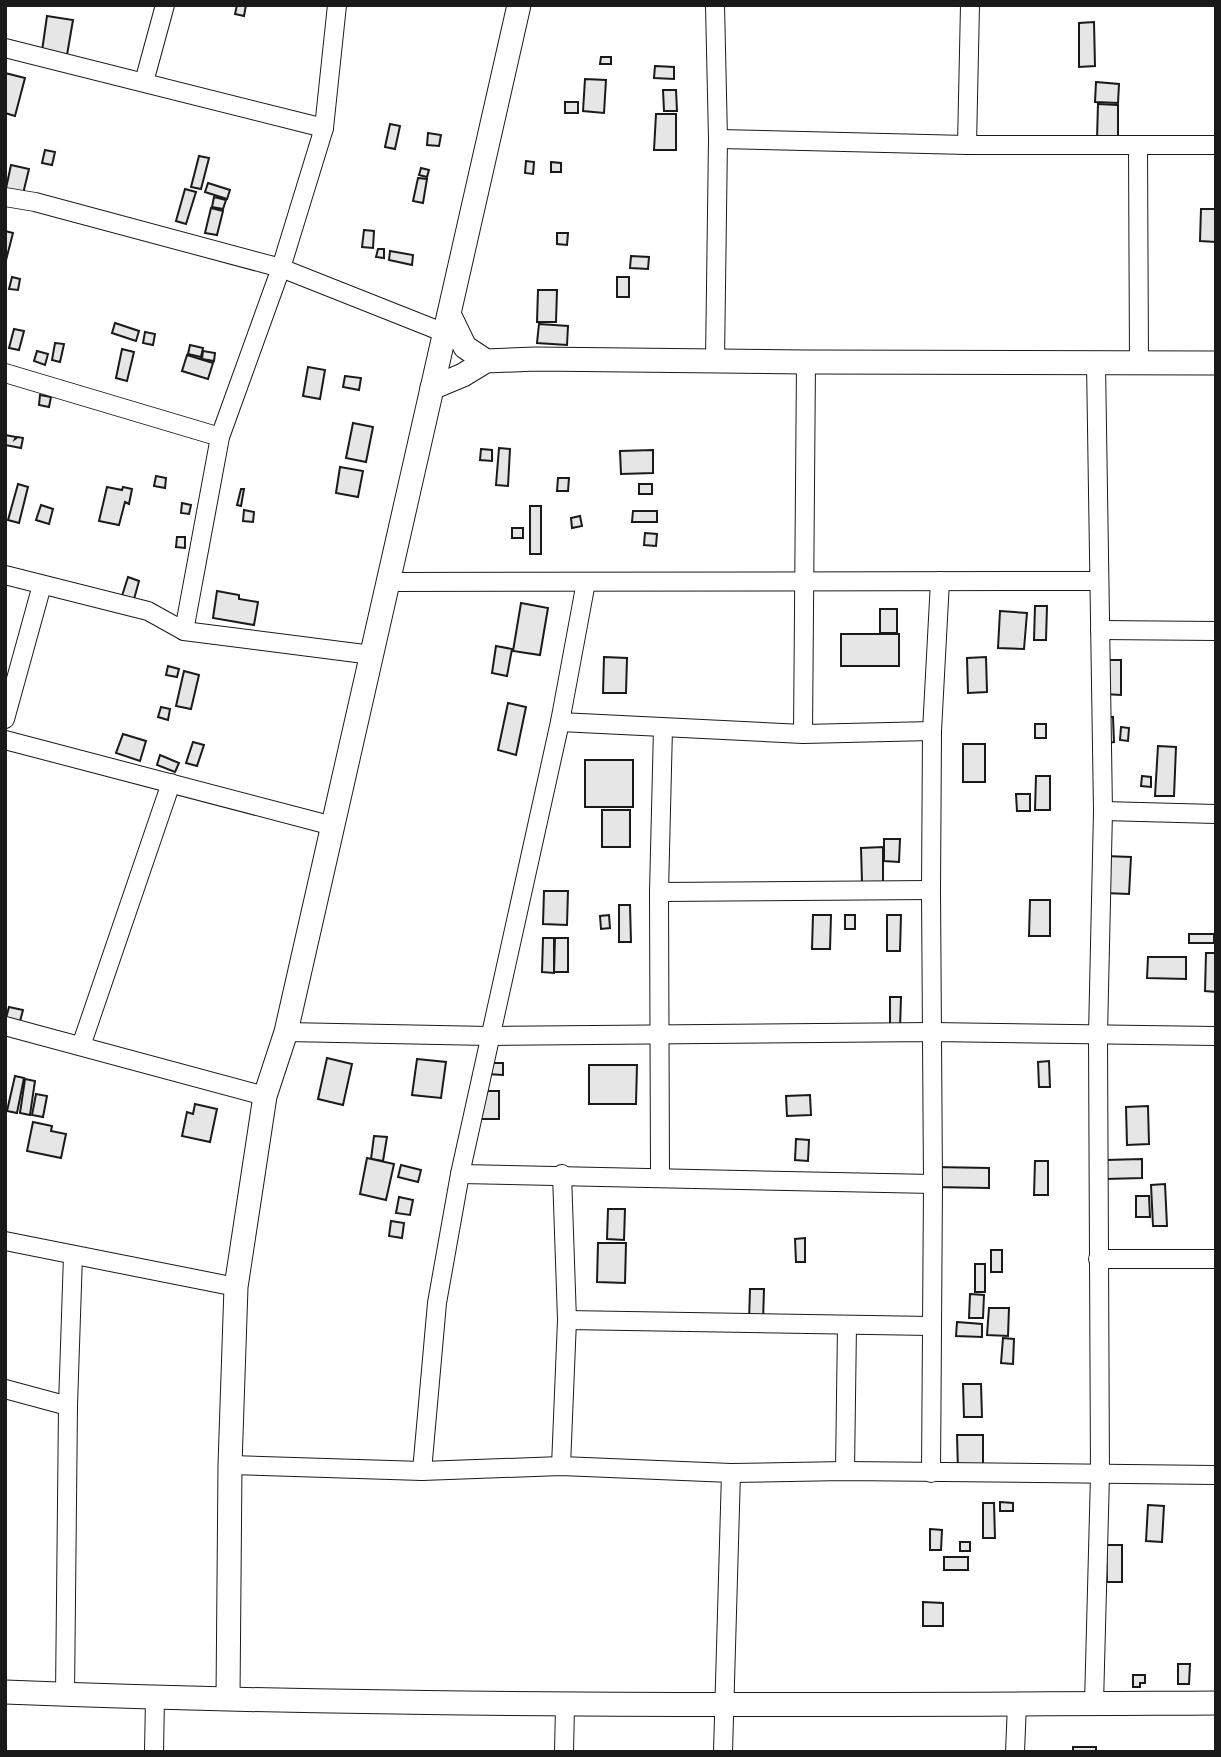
<svg xmlns="http://www.w3.org/2000/svg" width="1221" height="1757" font-family="Commissioner,sans-serif">
  <style>
    .building { fill: #e6e6e6; stroke: #1a1a1a; stroke-width: 2 }
    .lines { fill: none; stroke-linecap: round; stroke-linejoin: round }
    .minor-casing { stroke: #1a1a1a; stroke-width: 20 }
    .tertiary-casing { stroke: #1a1a1a; stroke-width: 25 }
    .minor { stroke: #fff; stroke-width: 18 }
    .tertiary { stroke: #fff; stroke-width: 23 }
  </style>
  <rect width="100%" height="100%" fill="#fff"/>
  <g class="building">
    <path d="M237,5H246L244,16L235,14Z"/>
    <path d="M47,16L73,20L67,55L42,51Z"/>
    <path d="M1094,22L1095,66L1079,67V23Z"/>
    <path d="M601,57H611V64H600Z"/>
    <path d="M655,66L674,67V79L654,78Z"/>
    <path d="M5,73L25,78L15,116L5,113Z"/>
    <path d="M585,79L606,80L604,113L583,111Z"/>
    <path d="M1096,82L1119,84L1118,103L1095,102Z"/>
    <path d="M663,90H676L677,111H664Z"/>
    <rect x="565" y="102" width="13" height="11"/>
    <path d="M1098,104L1118,105V139H1097Z"/>
    <path d="M656,114H676V150H654Z"/>
    <path d="M390,124L400,126L395,149L385,147Z"/>
    <path d="M428,133L441,135L439,146L427,145Z"/>
    <path d="M45,150L55,152L52,165L42,163Z"/>
    <path d="M199,156L209,158L201,189L191,187Z"/>
    <path d="M526,161L534,162L533,174L525,173Z"/>
    <path d="M551,162L561,163V172H551Z"/>
    <path d="M11,165L29,169L22,198L5,193Z"/>
    <path d="M421,168L429,170L427,177L419,175Z"/>
    <path d="M418,178L427,179L423,203L413,201Z"/>
    <path d="M208,183L230,190L227,199L205,192Z"/>
    <path d="M185,189L196,192L186,224L176,221Z"/>
    <path d="M214,197L226,200L223,209L212,207Z"/>
    <path d="M211,208L223,211L217,235L205,233Z"/>
    <path d="M1201,209H1216V242L1200,241Z"/>
    <path d="M364,230L374,231L373,248L362,247Z"/>
    <path d="M5,231L13,233L5,264Z"/>
    <path d="M557,233H568L567,245L557,244Z"/>
    <path d="M378,249H384V258L376,257Z"/>
    <path d="M390,251L413,255L412,265L389,260Z"/>
    <path d="M631,256L649,257L648,269L630,268Z"/>
    <path d="M12,277L20,279L18,290L9,289Z"/>
    <rect x="617" y="277" width="12" height="20"/>
    <path d="M538,290H557L556,322H537Z"/>
    <path d="M115,323L139,331L136,341L112,333Z"/>
    <path d="M539,324L568,326L567,345L537,343Z"/>
    <path d="M14,329L24,331L19,350L9,348Z"/>
    <path d="M145,332L155,334L153,345L143,343Z"/>
    <path d="M55,343L64,344L60,362L52,360Z"/>
    <path d="M190,345L203,348L201,357L188,354Z"/>
    <path d="M122,349L134,352L127,381L116,378Z"/>
    <path d="M37,351L48,354L45,365L34,361Z"/>
    <path d="M203,351L215,353L214,361L202,359Z"/>
    <path d="M187,355L213,363L208,379L182,371Z"/>
    <path d="M308,367L325,370L320,399L303,396Z"/>
    <path d="M345,376L361,378L359,390L343,387Z"/>
    <path d="M40,395L51,397L49,407L39,405Z"/>
    <path d="M353,423L373,427L366,462L346,458Z"/>
    <path d="M5,435L16,437L15,439L18,437L23,438L21,448L5,445Z"/>
    <path d="M499,448L510,449L508,486L496,485Z"/>
    <path d="M481,449L492,450V461L480,460Z"/>
    <path d="M653,450V473L621,474L620,451Z"/>
    <path d="M340,467L363,471L358,497L336,493Z"/>
    <path d="M156,476L166,478L165,488L154,486Z"/>
    <path d="M558,478H569L568,491H557Z"/>
    <path d="M18,484L28,487L19,523L8,520Z"/>
    <rect x="639" y="484" width="13" height="10"/>
    <path d="M107,487L122,490L123,487L132,489L129,504L125,502L119,525L99,521Z"/>
    <path d="M241,489H244L241,506L237,505Z"/>
    <path d="M182,503L191,505L189,514L181,513Z"/>
    <path d="M41,505L53,509L49,524L36,520Z"/>
    <rect x="530" y="506" width="11" height="48"/>
    <path d="M244,510L254,512L253,522L243,521Z"/>
    <path d="M633,511H657V522H632Z"/>
    <path d="M580,516L582,526L572,528L571,518Z"/>
    <rect x="512" y="528" width="11" height="10"/>
    <path d="M645,533L657,534L656,546L644,545Z"/>
    <path d="M177,537H185V548L176,547Z"/>
    <path d="M128,577L139,581L133,603L121,599Z"/>
    <path d="M217,591L239,595V599L258,602L254,625L213,618Z"/>
    <path d="M521,603L548,608L540,655L513,651Z"/>
    <path d="M1035,606H1047L1046,640H1034Z"/>
    <rect x="880" y="609" width="17" height="24"/>
    <path d="M1000,611L1027,613L1024,649L998,648Z"/>
    <rect x="841" y="634" width="58" height="32"/>
    <path d="M496,646L512,649L507,676L492,673Z"/>
    <path d="M604,657L627,658L626,693H603Z"/>
    <path d="M986,657L987,692L968,693L967,658Z"/>
    <path d="M1105,660H1121V695L1104,694Z"/>
    <path d="M168,666L179,669L177,677L166,675Z"/>
    <path d="M184,671L199,675L191,709L176,706Z"/>
    <path d="M508,703L526,707L516,755L498,750Z"/>
    <path d="M161,707L170,709L168,720L158,717Z"/>
    <path d="M1113,717L1114,742L1105,743V718Z"/>
    <rect x="1035" y="724" width="11" height="14"/>
    <path d="M1121,727L1129,728L1128,741L1120,740Z"/>
    <path d="M123,734L146,741L140,761L116,753Z"/>
    <path d="M193,742L204,745L197,766L186,763Z"/>
    <rect x="963" y="744" width="22" height="38"/>
    <path d="M1158,746L1176,747L1174,796H1155Z"/>
    <path d="M160,755L179,763L175,772L157,765Z"/>
    <rect x="585" y="760" width="48" height="47"/>
    <path d="M1036,776H1050V810H1035Z"/>
    <path d="M1142,776L1151,777V787L1141,786Z"/>
    <path d="M1016,794H1030V811H1017Z"/>
    <rect x="602" y="810" width="28" height="37"/>
    <path d="M884,839H900L899,862L884,861Z"/>
    <path d="M883,847V882H862L861,848Z"/>
    <path d="M1105,856L1131,857L1129,894L1104,893Z"/>
    <path d="M544,891H568L567,925L543,924Z"/>
    <path d="M1030,900H1050V936H1029Z"/>
    <path d="M619,905H630L631,942H619Z"/>
    <path d="M609,915L610,928L601,929L600,916Z"/>
    <path d="M813,915H831L830,949H812Z"/>
    <rect x="845" y="915" width="10" height="14"/>
    <path d="M887,915H901L900,951H887Z"/>
    <rect x="1189" y="934" width="25" height="9"/>
    <path d="M543,938H554V973L542,972Z"/>
    <path d="M555,938H568V972H554Z"/>
    <path d="M1206,953H1216V992L1205,991Z"/>
    <path d="M1148,957H1186V979L1147,978Z"/>
    <path d="M890,997H901L900,1029H890Z"/>
    <path d="M9,1007L23,1010L19,1025L5,1022Z"/>
    <path d="M327,1058L352,1064L343,1105L318,1099Z"/>
    <path d="M417,1059L446,1062L441,1098L412,1095Z"/>
    <path d="M1049,1061L1050,1087H1039L1038,1062Z"/>
    <path d="M488,1063H503V1075L487,1074Z"/>
    <path d="M589,1065H637L636,1104H589Z"/>
    <path d="M15,1076L24,1078L17,1113L7,1111Z"/>
    <path d="M25,1079L35,1081L30,1115L20,1113Z"/>
    <rect x="480" y="1091" width="19" height="28"/>
    <path d="M36,1094L47,1096L43,1117L32,1115Z"/>
    <path d="M810,1095L811,1115L787,1116L786,1096Z"/>
    <path d="M195,1104L217,1109L210,1142L182,1136L187,1112L193,1114Z"/>
    <path d="M1148,1106L1149,1144L1127,1145L1126,1107Z"/>
    <path d="M33,1122L52,1126L51,1131L66,1134L61,1158L27,1151Z"/>
    <path d="M374,1136L387,1137L383,1161L371,1159Z"/>
    <path d="M796,1139L809,1140L808,1161L795,1160Z"/>
    <path d="M367,1158L394,1164L386,1200L360,1194Z"/>
    <path d="M1142,1159V1178L1106,1179V1160Z"/>
    <path d="M1035,1161H1048V1195H1034Z"/>
    <path d="M401,1165L421,1170L418,1182L398,1177Z"/>
    <path d="M935,1167L989,1168V1188L934,1187Z"/>
    <path d="M1165,1184L1167,1226H1153L1151,1185Z"/>
    <path d="M1136,1196H1149L1150,1217H1136Z"/>
    <path d="M399,1197L413,1200L410,1215L396,1213Z"/>
    <path d="M608,1209H625L624,1240L607,1239Z"/>
    <path d="M391,1221L404,1223L402,1238L389,1236Z"/>
    <path d="M805,1238V1262H796L795,1239Z"/>
    <path d="M598,1243H626L625,1283L597,1282Z"/>
    <rect x="991" y="1250" width="11" height="22"/>
    <rect x="975" y="1264" width="10" height="28"/>
    <path d="M750,1289H764L763,1321H749Z"/>
    <path d="M970,1294L984,1295L983,1318H969Z"/>
    <path d="M989,1308H1009L1008,1336L987,1335Z"/>
    <path d="M957,1322L982,1324V1337L956,1336Z"/>
    <path d="M1003,1338L1014,1339L1013,1364L1001,1363Z"/>
    <path d="M963,1384H981L982,1417H964Z"/>
    <path d="M957,1435H983V1471H958Z"/>
    <path d="M1000,1502L1013,1503V1511H1000Z"/>
    <path d="M983,1503H994L995,1538H983Z"/>
    <path d="M1148,1505L1164,1506L1162,1542L1146,1541Z"/>
    <path d="M930,1529L942,1530L941,1550H930Z"/>
    <rect x="960" y="1542" width="10" height="9"/>
    <path d="M1106,1545H1122V1582H1107Z"/>
    <rect x="944" y="1557" width="24" height="13"/>
    <path d="M923,1602L943,1603V1626H923Z"/>
    <path d="M1178,1664H1190L1189,1684H1178Z"/>
    <path d="M1133,1675H1145V1683H1140V1687H1133Z"/>
    <rect x="1073" y="1747" width="23" height="5"/>
  </g>
  <g class="lines">
    <g class="minor-casing">
      <g id="minor">
        <path d="M715,5L718,139L715,361"/>
        <path d="M5,48L324,128"/>
        <path d="M144,82L165,5"/>
        <path d="M718,139L967,145H1216"/>
        <path d="M967,145L970,5"/>
        <path d="M1138,146L1139,363"/>
        <path d="M5,197L35,202L281,268L445,333"/>
        <path d="M5,373L220,437"/>
        <path d="M5,575L148,611L184,631L372,655"/>
        <path d="M389,582L1098,581"/>
        <path d="M1100,630L1216,631"/>
        <path d="M184,631L220,437L281,268L324,128L337,5"/>
        <path d="M5,719L42,585"/>
        <path d="M560,722L803,734L932,731"/>
        <path d="M803,734L806,362"/>
        <path d="M5,740L333,826"/>
        <path d="M1103,811L1216,814"/>
        <path d="M659,892L931,890"/>
        <path d="M5,1026L265,1096"/>
        <path d="M286,1032L489,1036L932,1032L1216,1036"/>
        <path d="M81,1046L171,783"/>
        <path d="M460,1174L933,1184"/>
        <path d="M660,1176L659,892L663,728"/>
        <path d="M5,1241L236,1287"/>
        <path d="M1098,1259H1216"/>
        <path d="M567,1320L931,1326"/>
        <path d="M5,1389L68,1406"/>
        <path d="M230,1465L422,1471L561,1466L731,1473L845,1471L1216,1475"/>
        <path d="M561,1466L567,1320L562,1174"/>
        <path d="M422,1471L437,1303L460,1174L560,722L586,582"/>
        <path d="M845,1471L847,1325"/>
        <path d="M931,1473L933,1184L931,890L932,731L940,581"/>
        <path d="M65,1695L68,1406L73,1255"/>
        <path d="M1094,1704L1100,1475L1098,1035L1103,811L1096,363"/>
        <path d="M154,1752L155,1698"/>
        <path d="M564,1752L565,1706"/>
        <path d="M723,1752L731,1473"/>
        <path d="M1015,1752L1017,1704"/>
      </g>
    </g>
    <g class="tertiary-casing">
      <g id="tertiary">
        <path d="M449,314L465,347L486,361"/>
        <path d="M432,388L463,375L486,361L536,359L806,362L1216,363"/>
        <path d="M5,1692C409,1708 812,1705 1216,1703"/>
        <path d="M228,1698L230,1465L236,1287L265,1096L286,1032L519,5"/>
      </g>
    </g>
    <use href="#minor" class="minor"/>
    <use href="#tertiary" class="tertiary"/>
  </g>
  <rect width="1221" height="1757" fill="none" stroke="#1a1a1a" stroke-width="14"/>
</svg>
